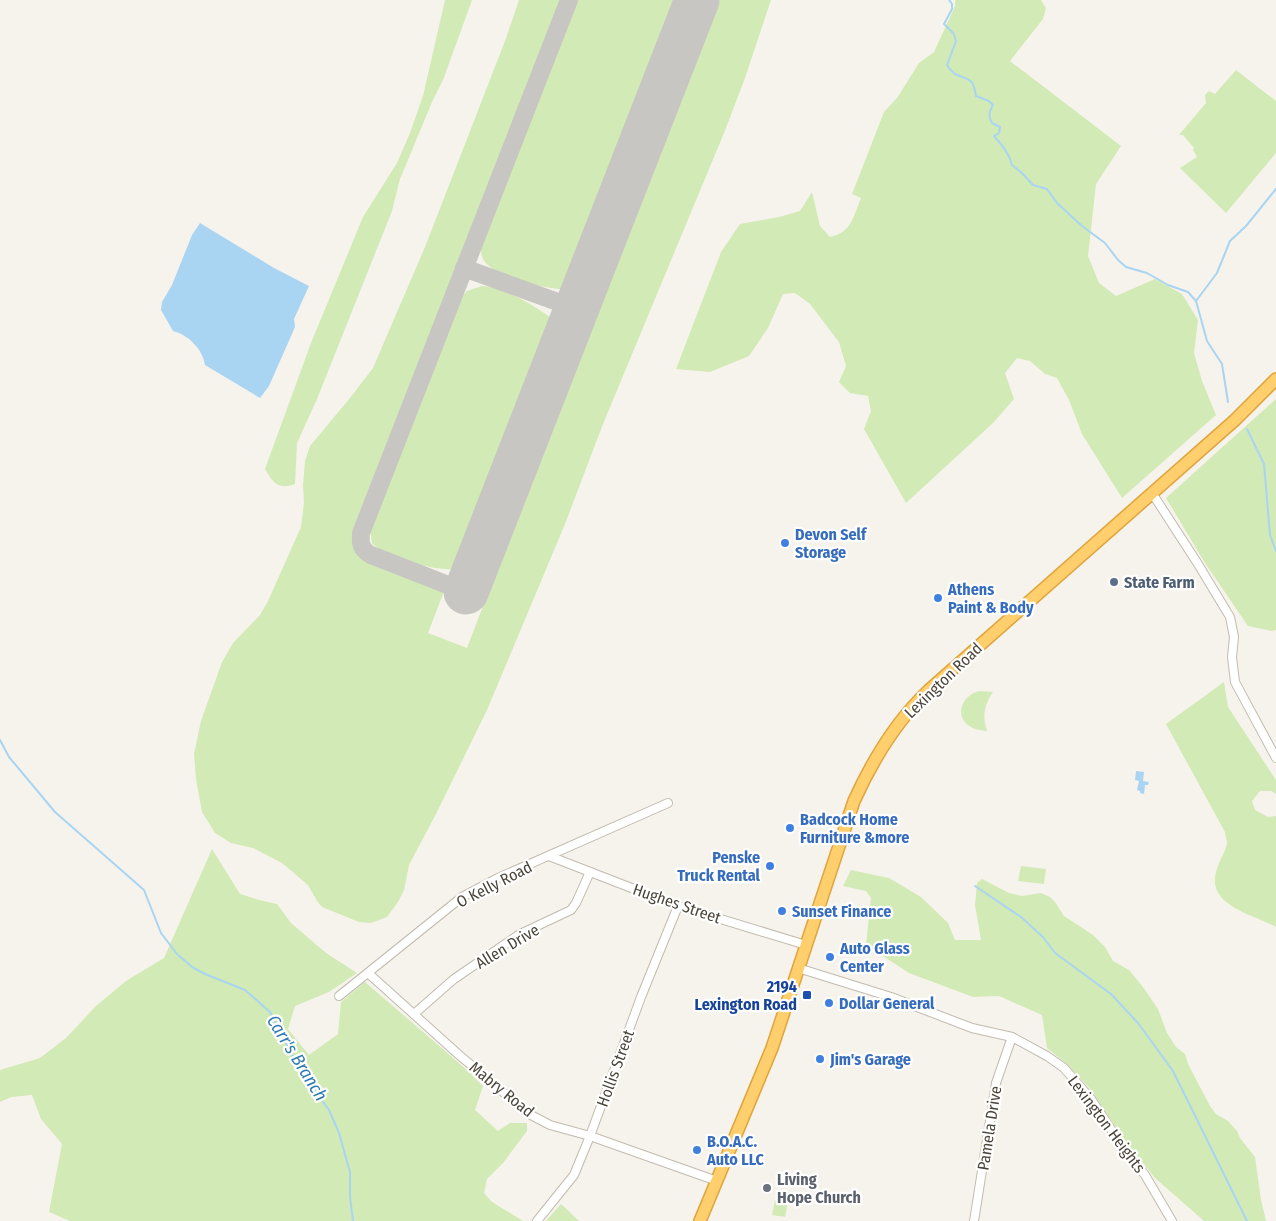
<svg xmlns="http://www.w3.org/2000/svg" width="1276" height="1221" font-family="'Fira Sans Condensed',sans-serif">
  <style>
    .green { fill: #d2eab5 }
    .water { fill: #a9d4f2 }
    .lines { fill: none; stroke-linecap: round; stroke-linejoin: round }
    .stream { stroke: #a9d4f2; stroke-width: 2 }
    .taxiway { stroke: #c8c6c3; stroke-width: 18 }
    .runway { stroke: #c8c6c3; stroke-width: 45 }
    .minor-casing { stroke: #c2bbae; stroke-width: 10 }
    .highway-casing { stroke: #e0a43c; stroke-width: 14 }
    .minor { stroke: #fff; stroke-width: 8 }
    .highway { stroke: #ffcf6e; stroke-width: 11 }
    .shop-dot { fill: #3f7fe0; stroke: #fff; stroke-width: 2 }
    .service-dot { fill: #5c6f8a; stroke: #fff; stroke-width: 2 }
    .transit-dot { fill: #1a4fb4; stroke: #fff; stroke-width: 2 }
    .worship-dot { fill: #6b7280; stroke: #fff; stroke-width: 2 }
    .labels { text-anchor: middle; stroke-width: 4.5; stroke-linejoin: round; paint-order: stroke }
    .shop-label { font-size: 16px; font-weight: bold; fill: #366cbe; stroke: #fff; text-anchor: start }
    .service-label { font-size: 16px; font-weight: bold; fill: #4e5e75; stroke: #fff; text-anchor: start }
    .street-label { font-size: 16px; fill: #4b4439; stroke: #fff }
    .transit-label { font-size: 16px; font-weight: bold; fill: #164399; stroke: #fff; text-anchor: end }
    .worship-label { font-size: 16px; font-weight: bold; fill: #5b616d; stroke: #fff; text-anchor: start }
    .water-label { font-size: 18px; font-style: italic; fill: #2e7ab2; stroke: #fff }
  </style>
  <rect width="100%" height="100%" fill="#f6f3ec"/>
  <g class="green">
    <path d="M445,0H472L443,80L432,102L400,179L392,211L317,399L297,443L295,484C278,490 273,483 265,469L311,343L363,217L397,163L410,133L423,96Z"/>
    <path d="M519,0H560L352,532C351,544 354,553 364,560L443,590V594L428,633L467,648L483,606L479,604L714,0H771L745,78L724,133L603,424L565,524L487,710L436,814L409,865L404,890L398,902L387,917L371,923L359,922L322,907L317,901L308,885L282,863L253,848L231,843L215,833L202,812L196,779L194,754L201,721L222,662L233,643L260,615L268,601L301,527L304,502L303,485L305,461L310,446L350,398L373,368L425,247L505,41Z"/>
    <path d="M577,0H681L569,286L565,290C545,288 493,278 483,259C479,251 481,244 484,236Z"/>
    <path d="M955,0H1041L1046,8L1043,19L1010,61L1121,146L1096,184L1088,256L1099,283L1116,296L1155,279L1182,294L1198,320L1194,353L1202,381L1216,415L1122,498L1082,434L1069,400L1057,378L1045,374L1030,361L1017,358L1005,373L1014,399L993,423L906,503L864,429L871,411L868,396L850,393L839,382L846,366L839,342L810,304L795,293L783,294L768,328L749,356L710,372L676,369L721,252L740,224L779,217L800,211L812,192L820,226L830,237C852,232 853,217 861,198L852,194L884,112L897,98L919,63L934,52L955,6Z"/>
    <path d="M1236,70L1276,101V153L1226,213L1180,168L1197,157L1193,150L1194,148L1183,135H1179L1206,103L1205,95L1209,91L1215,94Z"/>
    <path d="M482,286C505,287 537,307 555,321L458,569C438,572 385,558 372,543L370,529L460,298L467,291Z"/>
    <path d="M1276,399V630L1272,631L1248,626L1205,563L1166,498Z"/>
    <path d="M1224,682L1228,707L1276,780V794L1271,791H1260L1252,801L1255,810L1268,817L1276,816V927C1252,914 1204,905 1217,869C1219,861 1226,851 1227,843C1227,840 1225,835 1225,832L1166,724Z"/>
    <path d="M979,691L993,692C984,705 982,716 987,731C981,730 975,730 971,727C953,717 962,695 979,691Z"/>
    <path d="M212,849L240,894L259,900L277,904L291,923L326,953L357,973L329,992L295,1006L288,1029L309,1055L338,1034L341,1002L365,982L466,1069L483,1086L475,1110L498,1131L510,1123H527V1131L503,1163L487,1179L484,1193L492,1202L523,1221H70L49,1212L62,1144L41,1119L32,1095L11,1097L0,1102V1070L40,1058L66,1038L96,1006L126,981L164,958Z"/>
    <path d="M1021,866L1046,869L1044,884L1018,881Z"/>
    <path d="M851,870L889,878L921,897L948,923L955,940H981L975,905L977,883L982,879L1009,893L1022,896L1041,893L1050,897L1055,902L1064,916L1093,935L1105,947L1113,961L1129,970L1143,987L1158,1009L1167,1033L1176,1047L1185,1054L1188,1064L1210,1106L1216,1114L1228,1121L1237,1131L1240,1138L1255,1157L1261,1200L1266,1221H1204L1155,1178L1121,1135L1091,1090L1067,1064L1047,1048L1042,1015L999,996L973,997L909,973L866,945L871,898L866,891L843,886Z"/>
    <path d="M775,1200L788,1202L785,1217L772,1215Z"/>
    <path d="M561,1204L579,1221H546Z"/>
  </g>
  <g class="water">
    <path d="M200,223L274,268L309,286L294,319L295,327L269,386L260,398L205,365C203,350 189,335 173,331L161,310L162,302L172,285L192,235Z"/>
    <path d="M1136,771L1144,772L1143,781L1149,782L1148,785H1145L1144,794L1140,793V791L1137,790L1139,781L1135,780Z"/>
  </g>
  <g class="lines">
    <g class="stream">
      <path d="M949,0L952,4V9L944,24L954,34L956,41L947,65C949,68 952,72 955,74C970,81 973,77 976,96L989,101L993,105C989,112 988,116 992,123L1000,127L999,133L994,136C1002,145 1009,153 1012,165L1022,173L1033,185L1047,189L1057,203L1082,226L1105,243L1118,260L1126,267L1147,273L1168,285L1188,292L1196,301"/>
      <path d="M1228,402L1222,364L1207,341L1196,301L1217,273L1230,241L1246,226L1276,189"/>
      <path d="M1247,429L1264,464L1270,535L1276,551"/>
      <path d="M0,740L9,757L55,812L144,890L161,933L177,954L192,967L205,974L245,990L270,1012L298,1067L329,1110L339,1133L350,1172V1197L353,1221"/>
      <path d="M975,886L1021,917L1043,937L1055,953L1111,994L1138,1023L1173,1071L1247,1221"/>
    </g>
    <g class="taxiway">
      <path d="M464,268L577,309"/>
      <path d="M466,592L371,555C361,549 360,544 361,533L569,0"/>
    </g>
    <path class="runway" d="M466,592L697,0"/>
    <g class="minor-casing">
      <g id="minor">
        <path d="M1152,493L1198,564L1230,617L1234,637L1232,657L1235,682L1276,758"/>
        <path d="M549,856L678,906L806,945"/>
        <path d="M798,968L891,997L972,1028L1012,1037L1047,1056L1064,1068L1091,1099L1122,1146L1145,1175L1172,1221"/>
        <path d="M368,973L458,1054L529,1114L550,1125L590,1136L717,1181"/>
        <path d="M339,996L462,897L498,878L668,803"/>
        <path d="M414,1014L454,979L520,934L571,910L576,903L590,872"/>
        <path d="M537,1221L574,1175L590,1136L641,997L678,906"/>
        <path d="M974,1221L996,1083L1012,1037"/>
      </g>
    </g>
    <g class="highway-casing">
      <path id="highway" d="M700,1221L772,1048L854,801C873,759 896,721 929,690L1235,420L1276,379"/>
    </g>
    <use href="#minor" class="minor"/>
    <use href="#highway" class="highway"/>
  </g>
  <g class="shop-dot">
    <circle cx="785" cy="543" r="5"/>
    <circle cx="938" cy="598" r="5"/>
    <circle cx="790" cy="828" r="5"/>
    <circle cx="770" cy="866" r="5"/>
    <circle cx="782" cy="911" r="5"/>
    <circle cx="830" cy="957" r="5"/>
    <circle cx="829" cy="1003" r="5"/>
    <circle cx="820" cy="1059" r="5"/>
    <circle cx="697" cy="1150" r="5"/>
  </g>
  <circle class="service-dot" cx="1114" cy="582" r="5"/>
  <rect class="transit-dot" x="802" y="990" width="10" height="10" rx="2.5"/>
  <circle class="worship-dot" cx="767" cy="1188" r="5"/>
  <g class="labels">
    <g class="shop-label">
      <text x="795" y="540">Devon Self<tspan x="795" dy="18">Storage</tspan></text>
      <text x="948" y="595">Athens<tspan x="948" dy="18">Paint &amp; Body</tspan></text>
      <text x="800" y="825">Badcock Home<tspan x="800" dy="18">Furniture &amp;more</tspan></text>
      <text x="760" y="863" text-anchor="end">Penske<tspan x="760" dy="18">Truck Rental</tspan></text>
      <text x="792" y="917">Sunset Finance</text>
      <text x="840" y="954">Auto Glass<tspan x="840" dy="18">Center</tspan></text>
      <text x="839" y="1009">Dollar General</text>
      <text x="830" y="1065">Jim's Garage</text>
      <text x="707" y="1147">B.O.A.C.<tspan x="707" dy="18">Auto LLC</tspan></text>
    </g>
    <g class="service-label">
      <text x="1124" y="588">State Farm</text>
    </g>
    <g class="street-label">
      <text transform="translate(943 680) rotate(-44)" y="6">Lexington Road</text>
      <text transform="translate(494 884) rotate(-27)" y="6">O Kelly Road</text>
      <text transform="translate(677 903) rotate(19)" y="6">Hughes Street</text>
      <text transform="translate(507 946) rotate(-31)" y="6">Allen Drive</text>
      <text transform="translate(615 1068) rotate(-70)" y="6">Hollis Street</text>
      <text transform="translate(502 1089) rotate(39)" y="6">Mabry Road</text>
      <text transform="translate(1107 1124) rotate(53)" y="6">Lexington Heights</text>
      <text transform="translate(989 1128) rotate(-81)" y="6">Pamela Drive</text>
    </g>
    <g class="transit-label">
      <text x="797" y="992">2194<tspan x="797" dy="18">Lexington Road</tspan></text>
    </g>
    <g class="worship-label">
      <text x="777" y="1185">Living<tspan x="777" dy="18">Hope Church</tspan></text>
    </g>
    <g class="water-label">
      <text transform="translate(297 1058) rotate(58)" y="6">Carr's Branch</text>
    </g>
  </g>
</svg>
